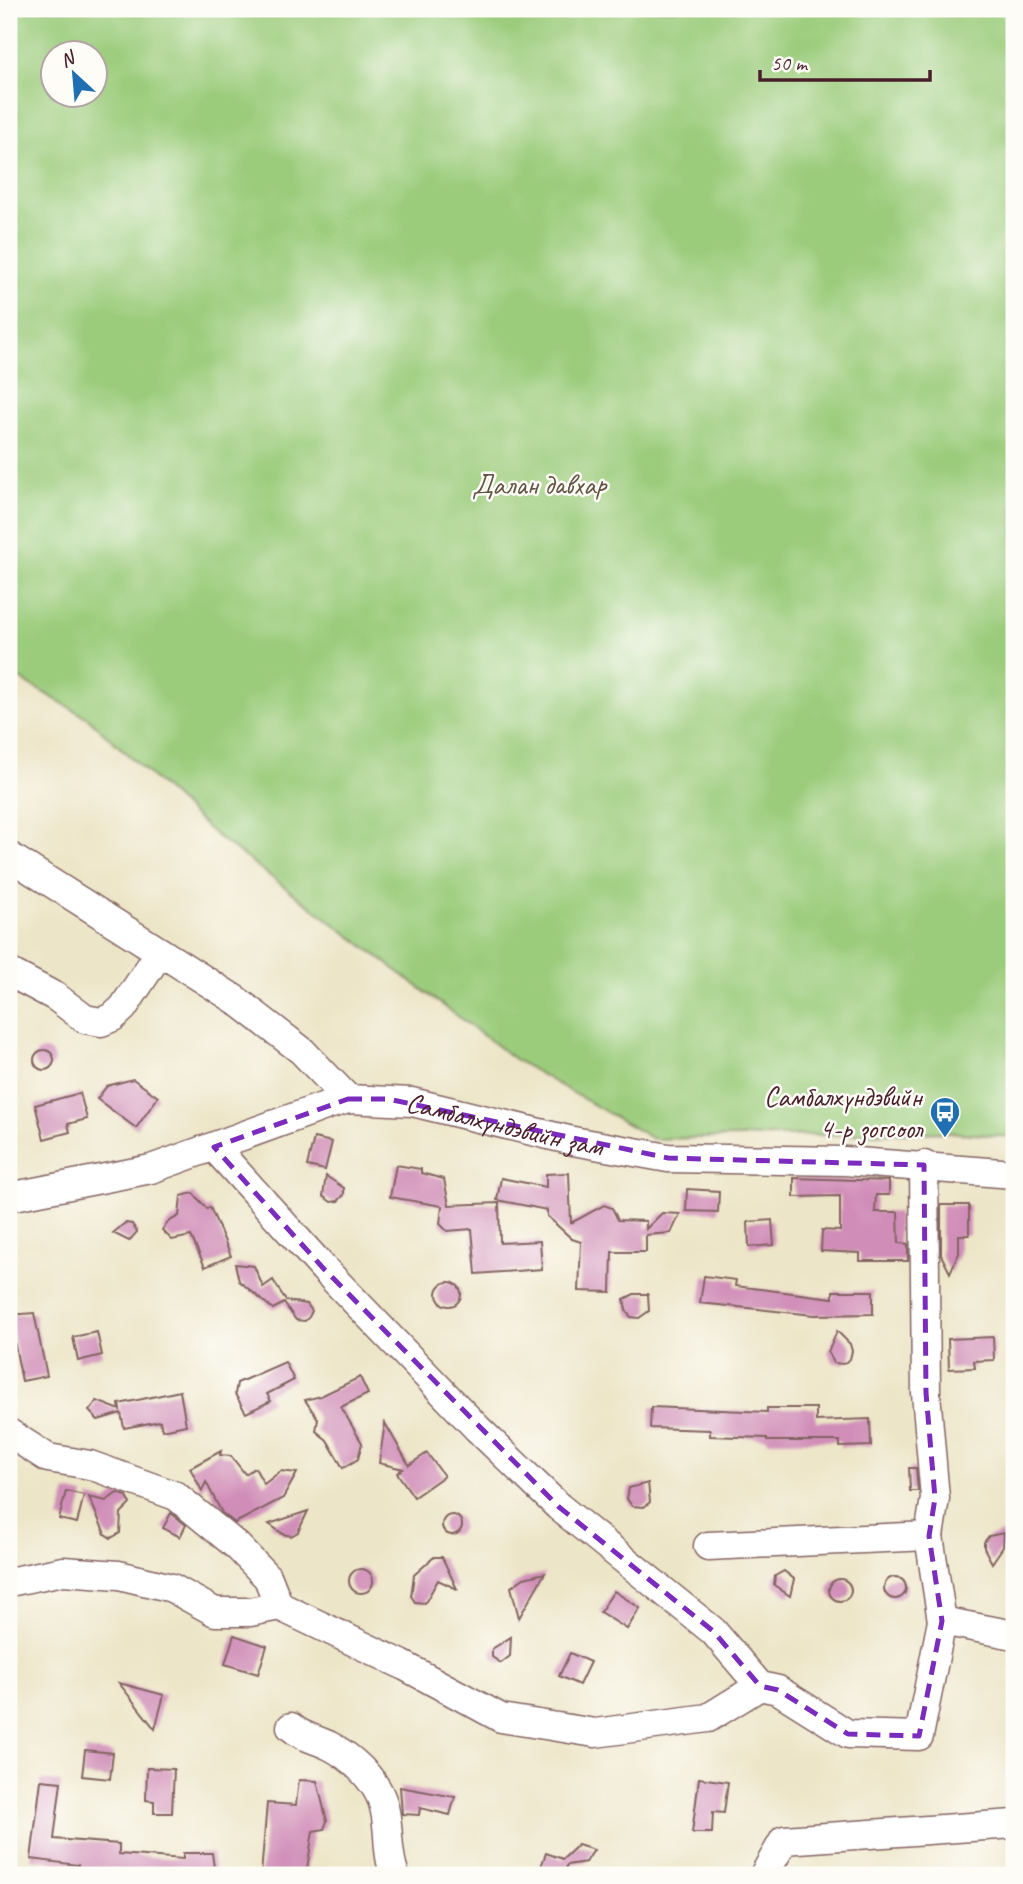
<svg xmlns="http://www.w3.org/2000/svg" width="1023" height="1884" font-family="Caveat,sans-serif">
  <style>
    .green { fill: #9bcc7b; stroke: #727653; stroke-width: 2; fill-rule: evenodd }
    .building { fill: #d08db7 }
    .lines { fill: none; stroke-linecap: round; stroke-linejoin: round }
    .minor-casing { stroke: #836462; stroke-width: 31 }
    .minor { stroke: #fff; stroke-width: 28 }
    .marked { fill: none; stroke: #7b2cbf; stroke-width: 5; stroke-dasharray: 14 9; stroke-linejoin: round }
    .labels { text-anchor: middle; stroke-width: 5; stroke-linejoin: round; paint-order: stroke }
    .park-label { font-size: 28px; fill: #625343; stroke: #fdfcf7 }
    .poi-label { font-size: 28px; fill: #4a1f2b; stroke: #fdfcf7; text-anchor: end }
    .street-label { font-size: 28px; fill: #4a1f2b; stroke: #fdfcf7 }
  </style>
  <rect width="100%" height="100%" fill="#fdfcf7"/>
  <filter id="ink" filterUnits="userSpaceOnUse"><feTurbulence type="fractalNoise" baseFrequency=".0143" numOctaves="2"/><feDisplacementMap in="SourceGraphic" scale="14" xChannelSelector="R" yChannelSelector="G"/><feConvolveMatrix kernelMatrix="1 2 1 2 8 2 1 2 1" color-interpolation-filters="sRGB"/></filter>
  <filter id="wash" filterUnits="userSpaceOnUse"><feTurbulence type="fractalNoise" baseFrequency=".00686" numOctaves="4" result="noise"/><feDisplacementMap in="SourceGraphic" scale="28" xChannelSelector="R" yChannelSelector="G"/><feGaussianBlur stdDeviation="1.57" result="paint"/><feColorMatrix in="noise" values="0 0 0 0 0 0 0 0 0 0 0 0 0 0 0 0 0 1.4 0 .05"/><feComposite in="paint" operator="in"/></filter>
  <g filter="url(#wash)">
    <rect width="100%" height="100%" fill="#ede5c7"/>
    <path class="green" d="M9,9H1014V1137L945,1132L653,1139L516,1060L214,834L88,718L9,673ZM52,52H94V94H52Z"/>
    <g id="blocks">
      <g class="building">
        <circle cx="44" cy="1060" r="10"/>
        <path d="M133,1079L158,1097L136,1128L97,1099L107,1086Z"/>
        <path d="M80,1093L87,1119L68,1124L70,1132L44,1139L35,1105Z"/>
        <path d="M314,1138L332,1142L325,1170L307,1166Z"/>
        <path d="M396,1165L421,1169V1173L444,1179L449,1205L499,1203L500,1243L540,1241L542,1269L476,1274L472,1229L447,1231L440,1224L442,1206L390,1197Z"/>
        <path d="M569,1173L571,1223L604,1205L612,1208L618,1220L646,1221V1229L662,1213L680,1214L671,1233L646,1235V1252H612L611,1292L579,1291L581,1242L572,1239L547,1216V1210L497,1200L501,1178L546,1187V1174Z"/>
        <path d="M326,1176L344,1188V1195L338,1201L331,1202L323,1196Z"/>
        <path d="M794,1178L889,1181V1195H876L875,1212H898L899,1243L908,1244V1261H860V1253L821,1251L822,1230L840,1231V1196L794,1197Z"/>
        <path d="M687,1189L719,1191L718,1212L686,1211Z"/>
        <path d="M193,1193L207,1209L210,1207L231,1256L205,1267L191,1236L172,1240L162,1230L168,1222L179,1216L181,1196Z"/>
        <path d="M941,1205H969V1235H959V1253L950,1273L941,1255Z"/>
        <path d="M772,1220L774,1245L749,1247L748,1222Z"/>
        <path d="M125,1223L132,1224L137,1232L129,1241L113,1233Z"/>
        <path d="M235,1264L254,1266L263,1287L273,1280L286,1301L307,1304L312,1311L309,1317L305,1321L296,1320L284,1303L273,1309L239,1281Z"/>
        <path d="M704,1276L736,1280L735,1286L833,1298V1291H873V1314L814,1315L700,1303Z"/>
        <circle cx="449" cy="1294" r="12"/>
        <path d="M634,1294H648L649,1311L639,1318L631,1317L626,1310L624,1299Z"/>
        <path d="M34,1313L47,1376L22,1381L9,1315Z"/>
        <path d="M837,1331L850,1344L852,1351L850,1359L843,1364L834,1363L828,1352Z"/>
        <path d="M97,1332L102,1355L78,1361L73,1337Z"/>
        <path d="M993,1337L994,1360L974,1361L975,1368L949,1369L948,1339Z"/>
        <path d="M285,1362L294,1380L267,1394L271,1401L246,1413L235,1394L237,1383Z"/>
        <path d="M360,1377L368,1394L341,1407L362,1443L358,1459L343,1468L327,1440L316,1431L318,1419L305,1400L321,1396Z"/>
        <path d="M180,1391L186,1425L162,1430L160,1421L124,1428L121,1413L98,1420L89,1411L97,1401L120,1410L119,1404Z"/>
        <path d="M651,1407L767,1412V1408H816V1421L870,1419L871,1446L840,1447V1441H767V1438L710,1436V1430L650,1428Z"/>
        <path d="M385,1423L409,1465L427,1453L444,1476L414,1497L397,1473L403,1469L379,1463Z"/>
        <path d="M221,1451L220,1455L231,1456L245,1474L255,1468L264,1484L281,1471L297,1473L283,1498L235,1523L222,1513L206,1482L202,1491L190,1468Z"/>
        <path d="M909,1468H916L918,1491H910Z"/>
        <path d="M648,1483L650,1502L644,1507L632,1506L627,1499L629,1488Z"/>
        <path d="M66,1491L84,1495L77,1523L59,1519Z"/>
        <path d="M117,1493L127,1496L130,1504L121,1513L120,1533L111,1538L105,1534L89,1497L106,1501Z"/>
        <path d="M308,1511L298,1532L291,1536L283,1534L269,1524Z"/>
        <path d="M171,1513L186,1525L180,1537L163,1528Z"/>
        <circle cx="452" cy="1525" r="10"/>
        <path d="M1004,1533L1003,1547L992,1563L984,1548V1542L989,1536Z"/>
        <path d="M434,1557H442L457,1589L438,1580L425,1603L415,1602L411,1596L414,1575Z"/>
        <circle cx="361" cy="1581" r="12"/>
        <path d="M784,1571L794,1579L790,1596L774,1585L775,1576Z"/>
        <path d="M545,1573L519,1618L511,1587L524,1578Z"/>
        <circle cx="895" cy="1588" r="11"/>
        <circle cx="840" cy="1590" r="11"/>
        <path d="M614,1591L640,1608L627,1629L600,1612Z"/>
        <path d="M234,1635L267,1646L258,1674L225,1664Z"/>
        <path d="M511,1637L510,1656L501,1663L492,1657V1649Z"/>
        <path d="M570,1653L590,1662L579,1685L559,1676Z"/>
        <path d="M119,1683L164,1695L155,1729Z"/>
        <path d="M85,1750L113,1753L110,1779L82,1776Z"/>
        <path d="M147,1768L174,1769L172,1813H154V1801L146,1800Z"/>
        <path d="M699,1778L728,1782L724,1813L713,1812L712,1833H692Z"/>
        <path d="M41,1780L61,1782L54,1839L119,1844V1854L183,1859V1853H212L215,1875H110L77,1872L78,1865L31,1859Z"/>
        <path d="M299,1780L317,1781L327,1821L324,1829L313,1831L306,1875H261L267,1803L296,1805Z"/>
        <path d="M400,1787L455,1797L450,1815L420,1808L419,1815L402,1814Z"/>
        <path d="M578,1845L594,1850L586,1862L567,1865L564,1875H538L546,1853L563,1859Z"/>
      </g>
    </g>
  </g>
  <g filter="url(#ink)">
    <use href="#blocks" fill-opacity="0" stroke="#836462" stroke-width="2"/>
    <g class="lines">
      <g class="minor-casing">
        <g id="minor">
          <path d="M9,856L236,1000L302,1051L348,1099"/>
          <path d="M9,972L56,997L85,1019L101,1022L113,1017L123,1008L160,952"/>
          <path d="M214,1147L324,1269L478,1429L559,1507L713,1631L760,1686L778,1690L848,1734L919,1736L942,1621L929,1536L935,1498L926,1393L924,1165"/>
          <path id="s1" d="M9,1197L151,1169L328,1105L348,1099L412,1102L573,1141L668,1158L845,1161L1014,1174"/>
          <path d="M9,1433L48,1458L90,1465L176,1496L237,1546L268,1578L279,1606"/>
          <path d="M708,1546L929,1536"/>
          <path d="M9,1582L63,1571L119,1575L172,1588L215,1612H250L279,1606L401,1664L501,1718L595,1733L708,1718L760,1686"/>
          <path d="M942,1621L1014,1635"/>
          <path d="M291,1727C302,1737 316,1739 330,1746C350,1756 374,1778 382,1800C391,1824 385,1851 395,1875"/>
          <path d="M764,1875L784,1840L1014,1824"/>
        </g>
      </g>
      <use href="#minor" class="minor"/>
    </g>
  </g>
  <path class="marked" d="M348,1099H388L668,1158L924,1165L926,1393L935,1498L929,1536L942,1621L919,1736L848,1734L778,1690L760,1686L713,1631L559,1507L324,1269L214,1147Z"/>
  <defs>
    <g id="bus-pin" transform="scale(1.575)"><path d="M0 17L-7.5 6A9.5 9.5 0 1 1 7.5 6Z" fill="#1f6fb2" stroke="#fdfcf7"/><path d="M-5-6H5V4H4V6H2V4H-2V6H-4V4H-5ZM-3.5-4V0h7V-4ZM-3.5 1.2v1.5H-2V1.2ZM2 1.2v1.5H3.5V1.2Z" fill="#fff"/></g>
  </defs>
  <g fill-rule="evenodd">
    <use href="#bus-pin" x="945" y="1112"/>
  </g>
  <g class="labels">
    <g class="park-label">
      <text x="539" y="494">Далан давхар</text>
    </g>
    <g class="poi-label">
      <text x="922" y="1106">Самбалхүндэвийн<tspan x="922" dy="32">4-р зогсоол</tspan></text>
    </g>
    <g class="street-label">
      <text dy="10" stroke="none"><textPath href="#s1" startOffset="513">Самбалхүндэвийн зам</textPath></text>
    </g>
  </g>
  <rect width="1023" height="1884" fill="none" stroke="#fdfcf7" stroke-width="35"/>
  <g transform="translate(74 74) rotate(334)"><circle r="33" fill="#fdfcf7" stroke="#b5a4a5" stroke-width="2"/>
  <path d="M0-5L12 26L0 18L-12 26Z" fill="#1f6fb2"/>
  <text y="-10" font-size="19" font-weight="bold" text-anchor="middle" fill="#4a1f2b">N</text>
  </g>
  <path d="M760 70v10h170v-10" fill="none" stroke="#4a1f2b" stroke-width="3.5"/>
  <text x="771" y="70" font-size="21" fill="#4a1f2b" stroke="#fdfcf7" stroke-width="5" paint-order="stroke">50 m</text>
</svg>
